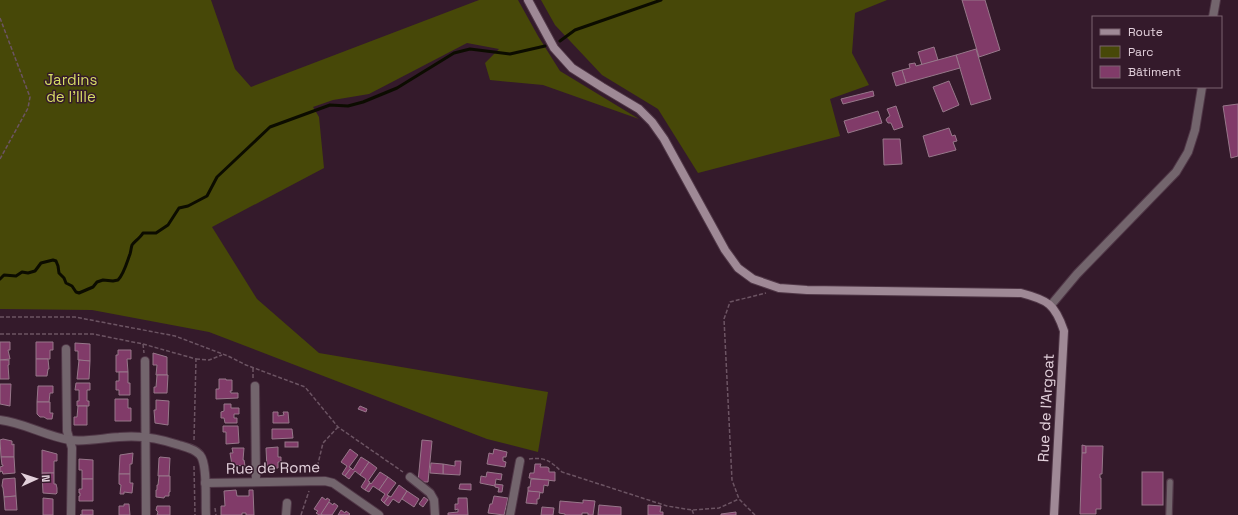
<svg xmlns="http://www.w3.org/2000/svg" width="1238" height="515" font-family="'Space Grotesk',sans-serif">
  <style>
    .green { fill: #474808 }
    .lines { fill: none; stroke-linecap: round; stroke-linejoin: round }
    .stream { stroke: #0c0c00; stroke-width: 3 }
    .building { fill: #813b69; stroke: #97778a }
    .lane-casing { stroke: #503747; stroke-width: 8 }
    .street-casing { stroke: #503747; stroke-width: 10 }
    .secondary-casing { stroke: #503747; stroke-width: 10 }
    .path { stroke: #6c5463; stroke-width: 1.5; stroke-dasharray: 4 2; stroke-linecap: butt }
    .lane { stroke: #73656d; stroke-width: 5.5 }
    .street { stroke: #73656d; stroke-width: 8 }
    .secondary { stroke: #9f8996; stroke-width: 8 }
    .labels { text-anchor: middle; stroke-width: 3; stroke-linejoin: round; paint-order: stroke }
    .park-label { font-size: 15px; fill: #d7dd65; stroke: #341a2b }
    .street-label { font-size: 15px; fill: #e2d0db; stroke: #341a2b }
  </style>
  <rect width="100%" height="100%" fill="#341a2b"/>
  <g class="green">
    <path d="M0,0H211L235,69L251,87L479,0H518L538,36L560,71L639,119L543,85L490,80L485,63L499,49L467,43L369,94L333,100L313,107L319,117L324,168L212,227L257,299L319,353L548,392L538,452L487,439L209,332L92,310L0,309Z"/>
    <path d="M541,0H887L855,13L852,53L869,85L830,99L840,136L698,173L658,109L602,75L555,25Z"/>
  </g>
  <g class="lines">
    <g class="stream">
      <path d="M560,41L575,30L661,0"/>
      <path d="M0,279L4,275L16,276L22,272L28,273L35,271L41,263L53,260L56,261L58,266L59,273L64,278L66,283L72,286L76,292L79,293L93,287L97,282L103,280L113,281L118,280C124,274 127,262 130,254C131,251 131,248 132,245C134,242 140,238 143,233H156L168,225L179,208L188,206L207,196L217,177L270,127L330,105L348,106L363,102L397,88L454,53L470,49L510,54L545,46"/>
    </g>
  </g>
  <g class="building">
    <path d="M962,0H985L1000,50L979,57Z"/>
    <path d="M934,47L938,60L922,65L918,52Z"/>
    <path d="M976,49L991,99L971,105L956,55Z"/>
    <path d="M956,55L960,68L906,83L902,70L910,68L909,64L915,63L916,66Z"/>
    <path d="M902,70L906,83L896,86L892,73Z"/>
    <path d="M949,81L959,105L943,112L933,87Z"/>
    <path d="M873,91L874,96L843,104L841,99Z"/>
    <path d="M1238,104V156L1231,158L1223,106Z"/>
    <path d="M896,106L903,127L894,130L891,123H888L886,120L887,118L890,116L887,109Z"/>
    <path d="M878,111L882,123L848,133L844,121Z"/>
    <path d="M949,128L952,136L955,135L957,141L953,142L956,150L929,157L923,136Z"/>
    <path d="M883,139H900L902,164L884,165Z"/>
    <path d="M0,342H10V350H8L10,359L0,360Z"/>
    <path d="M36,342H53V350H50V359H36Z"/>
    <path d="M75,343L90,344V361L78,360V351H75Z"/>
    <path d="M118,350H131V359H127L128,372H116V355H118Z"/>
    <path d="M153,353L167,357V375H156L157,365H153Z"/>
    <path d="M36,359H48L49,369H48L47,376H36Z"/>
    <path d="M0,360H9V365H8L9,379H0Z"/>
    <path d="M79,360L90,361L89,379H77Z"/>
    <path d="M119,372H128V383H130V395H119V390H116V381H119Z"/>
    <path d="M157,375H168L167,393H154V387H156Z"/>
    <path d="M219,379H226V380H232V391H230L231,393H238V398L216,399V389H219Z"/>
    <path d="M76,383H90V390H87V401H89V406H77V401H79V390H75Z"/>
    <path d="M0,384H11L10,406L0,404Z"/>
    <path d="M38,386H53V393H50L49,402H37Z"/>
    <path d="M115,399H128V408H131V421H115Z"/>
    <path d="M156,400L169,401L168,425L155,423L154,410H156Z"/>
    <path d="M37,402H50V413H53L52,419H47L44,417H40L37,414Z"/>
    <path d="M224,404H231V408H239V414H234V418H237V423H225L224,418H221V412L224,411Z"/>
    <path d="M78,406H87V425H74V417H77Z"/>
    <path d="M360,406L367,409L366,412L358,409Z"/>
    <path d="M273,412H278V416L284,415L283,412H288L289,423H273Z"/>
    <path d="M223,426H238L239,443L226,444V432H223Z"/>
    <path d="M272,429H292L293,438L272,439Z"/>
    <path d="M3,439L12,441V445L14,444V457H1L0,440Z"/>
    <path d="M422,440L432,441L428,482H418Z"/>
    <rect x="285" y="442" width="13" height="5"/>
    <path d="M1082,445L1086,446V453H1082Z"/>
    <path d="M1086,446H1103L1102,474H1100V478H1101V509H1096V514H1080L1082,453H1086Z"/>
    <path d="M278,447V457H281V462H278V468H267L266,448Z"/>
    <path d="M232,448H244L243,460H244L245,466L232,465L230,453H233Z"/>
    <path d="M350,449L358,455L349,467L351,468L345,476L342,474L347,466L341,462Z"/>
    <path d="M494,449L507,452L506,457H503V461L506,462L505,467L487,464L489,453L493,454Z"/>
    <path d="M42,450L57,454V461H54V473H42Z"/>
    <path d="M133,453L132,464H130V474H119L120,455Z"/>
    <path d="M1,457H14L15,473L3,474L2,471L0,472V467L3,466V465H2Z"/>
    <path d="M160,457L170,458L169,476H158L159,458Z"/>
    <path d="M361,457L369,462L360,475L355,471L349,479L345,476L351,468L353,470Z"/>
    <path d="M79,459L93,460V479H82V470H79Z"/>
    <path d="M455,461H461L460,475L443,474V464L455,466Z"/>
    <path d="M369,462L377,468L368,481L370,482L365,490L361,487L366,479L360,475Z"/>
    <path d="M431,463L443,464V474L430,473Z"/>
    <path d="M535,464H541L540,467H547L549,468V472H555V481L529,478L530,473H534Z"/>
    <path d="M380,472L388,477L379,490L373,486L369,492L365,490L370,483L371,484Z"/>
    <path d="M487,472L502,474L501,480L496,479L495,486L480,483L481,476L486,477Z"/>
    <rect x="1142" y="472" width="21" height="33"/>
    <path d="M42,473H54V484H56L57,488V493L56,494L43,493Z"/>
    <path d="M119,474H130V483H133L132,493L124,492V494H120L121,485L119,484Z"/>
    <path d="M159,476H170V492H169V496H165L164,498L156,497V490H157V485H158Z"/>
    <path d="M388,477L396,483L387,495L389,496L384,503L381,500L385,494L379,490Z"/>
    <path d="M15,478L16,496L4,497L3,488L2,486L3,479Z"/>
    <path d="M82,479H93V501H79V496H80V493H79V489H82Z"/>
    <path d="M531,479L549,480L548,486L544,485L543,493L528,491V487H530Z"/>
    <path d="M460,484H471V490L459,489Z"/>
    <path d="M495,484L503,485L502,492H498L499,488L495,487Z"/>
    <path d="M399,485L407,491L399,503L393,499L388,506L384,503L389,496L391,497Z"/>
    <path d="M236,490L237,496H249V490H253L254,515H246V513H242V515H221V506H225L224,491Z"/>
    <path d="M407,491L419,499L414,507L402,499Z"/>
    <path d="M528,491L540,492L539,499H537V504L526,503Z"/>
    <path d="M16,496L17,510H5L4,497Z"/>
    <path d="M494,496L508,498L504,515L488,513L490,504H492Z"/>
    <path d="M322,497L326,500L327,498L330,500L321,515H319L316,513L318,511L314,509Z"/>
    <path d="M424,497L428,500L423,507L419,504Z"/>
    <path d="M43,498L53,499V515H43Z"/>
    <path d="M458,498H467L468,515H448V513L458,512V509L455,510V504H458Z"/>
    <path d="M583,500L595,501L593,515H588V513H582V515H565V514L559,513L560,501L583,503Z"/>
    <path d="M329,502L333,505L334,503L338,506L332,515H323L321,514Z"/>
    <path d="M124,504H129L130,515H119V506H124Z"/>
    <path d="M599,505L621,507V515H598Z"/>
    <path d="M648,505L661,506L660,512H663V515H648Z"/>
    <path d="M157,506H170V515H157L158,512L156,510Z"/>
    <path d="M542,507L554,508L553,515H541Z"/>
    <path d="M82,510H93V515H80H82Z"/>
    <path d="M341,510L345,513L346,511L350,514L349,515H338Z"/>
    <path d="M736,512V515H721V514Z"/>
  </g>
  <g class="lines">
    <g class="lane-casing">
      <path id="lane" d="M1169,515L1170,482"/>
    </g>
    <g class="street-casing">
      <g id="street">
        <path d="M1213,17L1216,0"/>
        <path d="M1051,305L1077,274L1176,172L1188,152L1195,130L1202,87"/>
        <path d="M66,349L67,431L72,448L71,515"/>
        <path d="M145,361L146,515"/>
        <path d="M255,386L256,482"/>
        <path d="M0,420C25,423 45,436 70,440C86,442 103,438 119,437C139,435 159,438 179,445C186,447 195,449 200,455C208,464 205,502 206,515"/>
        <path d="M410,477L430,493L434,500L435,515"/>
        <path d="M205,483L325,481L333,483L379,515"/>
        <path d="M286,515L287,503"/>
        <path d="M510,515L520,461"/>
      </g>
    </g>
    <g class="secondary-casing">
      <path id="secondary" d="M528,0L554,48L572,68L602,87L639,109L652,122L664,139L725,250L738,268L753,279L779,288L807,290L1021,293C1048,300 1055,304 1064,331L1054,515"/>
    </g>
    <g class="path">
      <path d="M0,18L30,97L28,108L0,159"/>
      <path d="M0,317H75L175,336L228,356L246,365L305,387L338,427L403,472"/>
      <path d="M0,334H93L143,344L144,353"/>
      <path d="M143,344L196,359L194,440"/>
      <path d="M196,359L209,360L222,355"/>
      <path d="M253,378V368"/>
      <path d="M529,459C546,457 550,461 562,472L667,506L692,510L719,508L739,499"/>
      <path d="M194,466L195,515"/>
      <path d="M316,472L323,443L338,427"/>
      <path d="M215,508L216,515"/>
      <path d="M692,510L694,515"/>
      <path d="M301,515L309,491"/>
      <path d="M755,515L739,499L732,480L724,319L730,302L766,293"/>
    </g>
    <use href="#lane" class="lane"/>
    <use href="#street" class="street"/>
    <use href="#secondary" class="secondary"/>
  </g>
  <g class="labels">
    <g class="park-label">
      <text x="71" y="85">Jardins<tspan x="71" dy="17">de l'Ille</tspan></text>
    </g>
    <g class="street-label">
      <text transform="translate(1046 408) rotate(-87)" y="5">Rue de l'Argoat</text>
      <text transform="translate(273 468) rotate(-1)" y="5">Rue de Rome</text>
    </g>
  </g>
  <rect x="1092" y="16" width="130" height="72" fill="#341a2b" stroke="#7a6371"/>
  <rect x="1100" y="29" width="20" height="6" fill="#9f8996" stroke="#7a6371"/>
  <text x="1128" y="36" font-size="12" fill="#e2d0db">Route</text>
  <rect x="1100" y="46" width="20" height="12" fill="#474808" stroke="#7a6371"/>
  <text x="1128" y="56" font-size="12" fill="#e2d0db">Parc</text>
  <rect x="1100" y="66" width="20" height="12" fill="#813b69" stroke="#7a6371"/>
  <text x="1128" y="76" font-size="12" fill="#e2d0db">Bâtiment</text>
  <g transform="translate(36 479) rotate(87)" stroke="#341a2b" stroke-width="3" paint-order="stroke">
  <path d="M0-3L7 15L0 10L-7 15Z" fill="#e2d0db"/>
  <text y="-6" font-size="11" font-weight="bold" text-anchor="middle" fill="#e2d0db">N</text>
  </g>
</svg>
